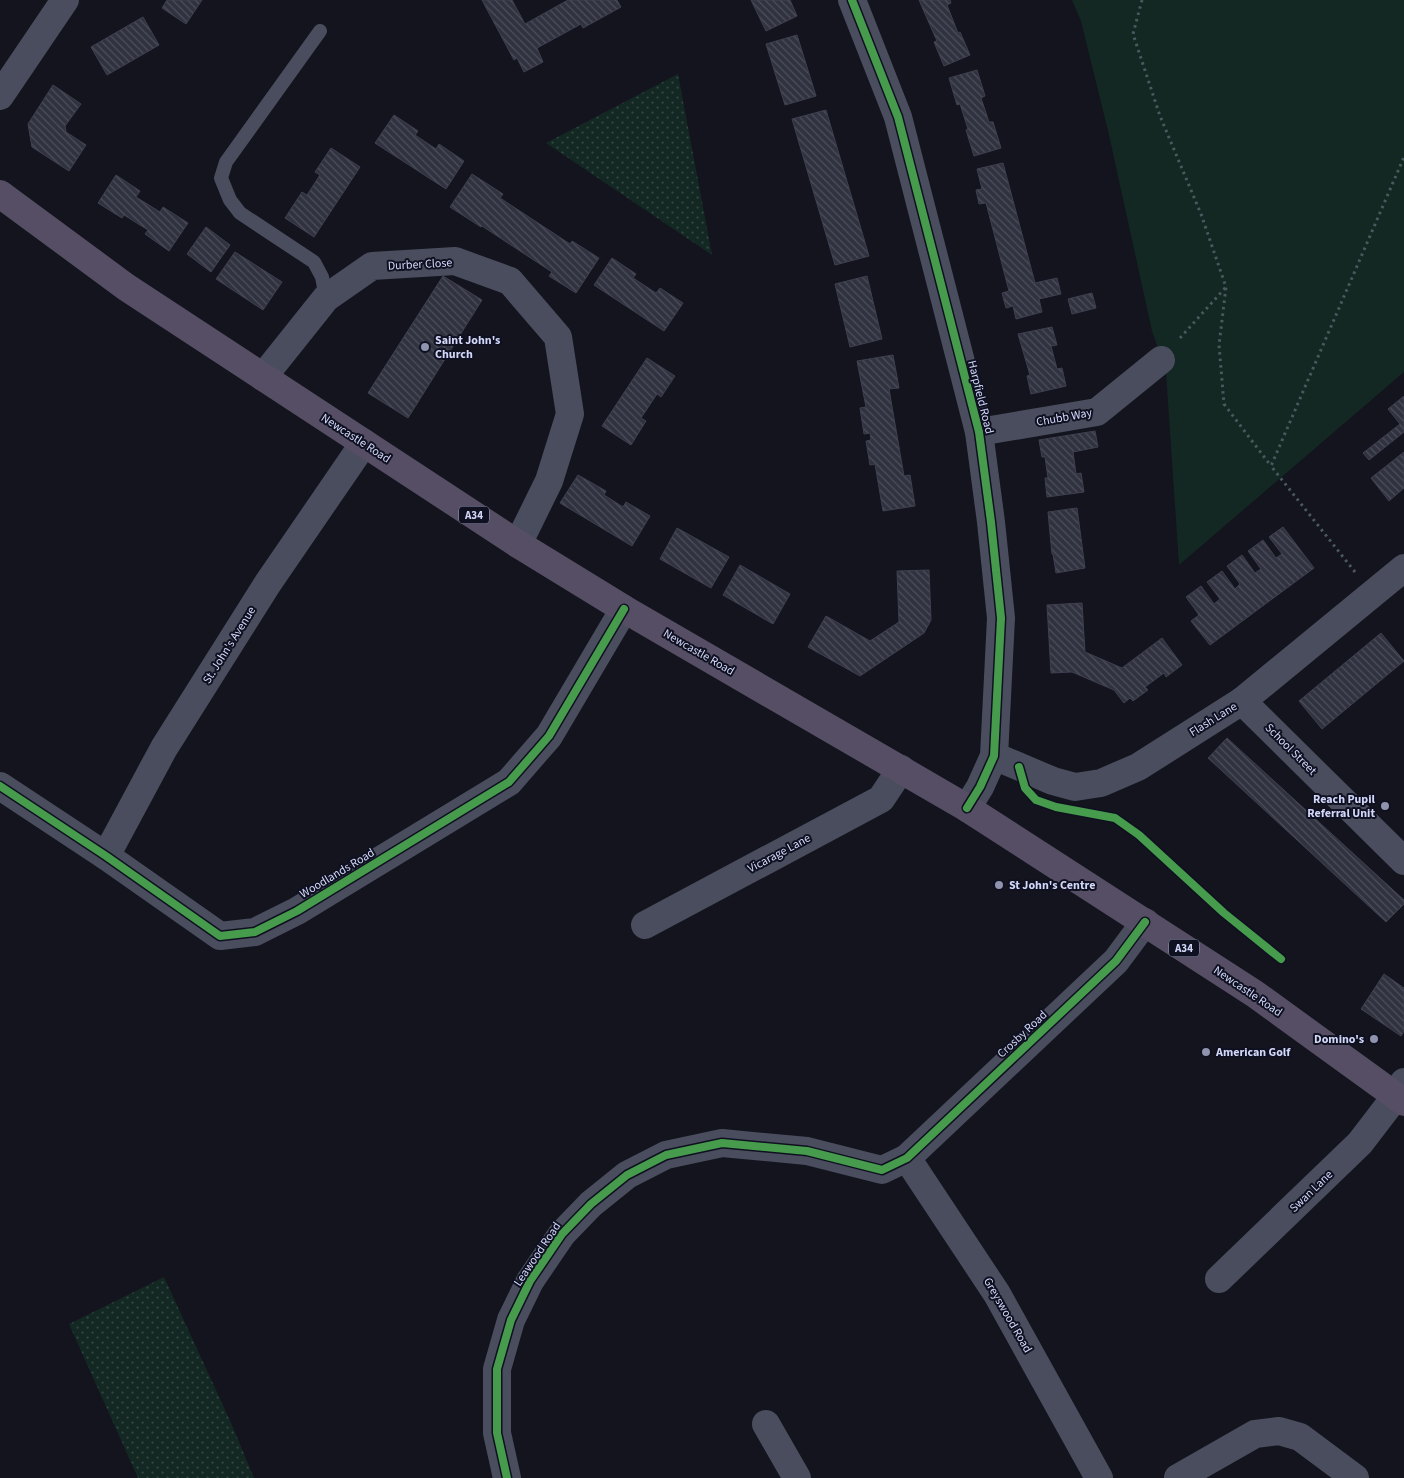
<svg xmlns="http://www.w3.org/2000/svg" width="1404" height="1478" font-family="'Source Sans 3',sans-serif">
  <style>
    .grass { fill: url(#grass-dots) }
    .park { fill: #132823 }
    .building { fill: url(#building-back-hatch); stroke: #3e4050 }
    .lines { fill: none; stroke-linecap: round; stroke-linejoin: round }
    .path { stroke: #49595f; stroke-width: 3; stroke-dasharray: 2.5 4; stroke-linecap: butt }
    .service { stroke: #494d5d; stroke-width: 14 }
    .minor { stroke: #494d5d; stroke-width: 28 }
    .tertiary { stroke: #494d5d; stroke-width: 28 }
    .trunk { stroke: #564e64; stroke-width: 28 }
    .cycleway-casing { stroke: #0f1121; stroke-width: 11 }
    .cycleway { stroke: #469c4c; stroke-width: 8 }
    .poi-dot { fill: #9093ad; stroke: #0f1121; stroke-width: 2 }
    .labels { text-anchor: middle; stroke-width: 4; stroke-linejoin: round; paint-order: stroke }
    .shield { fill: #0f1121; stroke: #989cba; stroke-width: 1 }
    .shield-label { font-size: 11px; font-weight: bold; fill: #d3d8fb }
    .street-label { font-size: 12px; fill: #d3d8fb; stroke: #0f1121 }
    .poi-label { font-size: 12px; font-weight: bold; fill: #d3d8fb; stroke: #0f1121; text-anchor: start }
  </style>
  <defs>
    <pattern id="grass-dots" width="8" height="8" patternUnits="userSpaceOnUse" patternTransform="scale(1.25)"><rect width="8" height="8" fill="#132823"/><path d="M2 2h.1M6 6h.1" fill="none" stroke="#344644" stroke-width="1.8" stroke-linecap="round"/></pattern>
    <pattern id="building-back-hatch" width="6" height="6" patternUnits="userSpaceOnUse" patternTransform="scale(1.25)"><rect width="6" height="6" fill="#31323f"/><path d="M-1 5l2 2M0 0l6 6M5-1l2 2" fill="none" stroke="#4e4f5c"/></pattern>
  </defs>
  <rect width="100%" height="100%" fill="#13141d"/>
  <g class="grass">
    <path d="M678,74L712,255L546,143Z"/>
    <path d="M164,1277L232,1425L254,1478H138L69,1324Z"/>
  </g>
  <path class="park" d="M1072,0H1404V372L1179,565L1166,372L1152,331L1109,135L1081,21Z"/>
  <g class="building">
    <path d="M167,0H202L186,24L162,8Z"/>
    <path d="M482,0H512L525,24L568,0H617L621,7L583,28L581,24L537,48L543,62L524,72L517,58L514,60Z"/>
    <path d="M751,0H790L797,16L766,31Z"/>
    <path d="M919,0H950L951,3L947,5L958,33L960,32L970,55L944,66L934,42L937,41Z"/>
    <path d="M143,17L159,45L107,75L91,47Z"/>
    <path d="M797,35L816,96L785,105L766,44Z"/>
    <path d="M977,70L985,96L981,98L989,122H993L1001,148L974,156L966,130L968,129L960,104L957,105L949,78Z"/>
    <path d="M53,85L81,104L65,126L66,132L86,145L69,171L32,147L28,124Z"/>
    <path d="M826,110L869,256L835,265L792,119Z"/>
    <path d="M394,115L418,131L415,135L436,149L439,144L464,161L446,189L375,143Z"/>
    <path d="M331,148L360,167L314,237L285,218L302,192L307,195L320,175L315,172Z"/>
    <path d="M1003,163L1035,283L1057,278L1061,294L1039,299L1042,312L1016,319L1013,306L1006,308L1002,293L1009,291L986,203L979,204L976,190L982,189L977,169Z"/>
    <path d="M472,174L503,194L500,198L570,244L572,241L599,258L576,293L549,276L552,272L482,226L481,227L450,207Z"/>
    <path d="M116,175L140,191L136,197L160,212L163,207L188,223L169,251L145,234L148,230L124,215L122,218L98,203Z"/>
    <path d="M206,227L230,245L211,272L187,254Z"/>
    <path d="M235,252L282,282L263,310L216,279Z"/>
    <path d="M612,258L636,274L633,278L656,293L660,288L683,303L664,331L594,285Z"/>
    <path d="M443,276L482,300L408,418L368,393Z"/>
    <path d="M867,276L882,339L850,347L835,284Z"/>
    <path d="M1092,293L1096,308L1072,314L1068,299Z"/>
    <path d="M1052,327L1057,345L1051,346L1057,369L1062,368L1066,386L1031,394L1027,376L1030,375L1018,334Z"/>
    <path d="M893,355L899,388L889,389L904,476L910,475L915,506L883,511L875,464L870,465L866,441L871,440L870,433L864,434L860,408L866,407L857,361Z"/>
    <path d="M647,358L675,376L661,397L657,394L641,418L646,421L631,445L602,426Z"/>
    <path d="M1404,396V432L1369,460L1363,453L1400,424L1388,409Z"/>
    <path d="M1095,431L1098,447L1073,452L1076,474L1081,473L1084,492L1047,497L1045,478H1048L1045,457H1042L1039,440Z"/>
    <path d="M1404,452V488L1389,501L1371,478Z"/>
    <path d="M578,475L606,491L604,495L623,507L626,502L650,516L632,546L560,503Z"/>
    <path d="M1077,508L1085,568L1056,573L1053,554H1052L1048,512Z"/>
    <path d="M1283,527L1314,568L1210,645L1191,621L1199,615L1186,597L1201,586L1214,604L1220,599L1207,582L1222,571L1235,589L1240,584L1227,566L1242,555L1255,573L1261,569L1248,551L1263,540L1276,558L1282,554L1269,537Z"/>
    <path d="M677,528L729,557L711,588L660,559Z"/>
    <path d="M740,565L790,594L773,624L723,595Z"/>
    <path d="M929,570L931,620L924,633L860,676L808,647L826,616L870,641L899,622L897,571Z"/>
    <path d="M1082,603L1085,652L1122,668L1162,638L1182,665L1166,677L1164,673L1145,687L1148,690L1133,701L1130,698L1124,703L1114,690L1072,672L1051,673L1047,605Z"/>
    <path d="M1381,633L1404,661L1322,729L1299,701Z"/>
    <path d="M1227,738L1404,900V904L1386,922L1208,758Z"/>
    <path d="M1384,974L1404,988V1031L1401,1036L1361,1009Z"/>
  </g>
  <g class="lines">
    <g class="path">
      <path d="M1142,0L1133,34L1160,116L1201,214L1226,287L1219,345L1224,404L1271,466"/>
      <path d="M1180,338L1226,287"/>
      <path d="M1355,572L1271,466L1404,157"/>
    </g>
    <path class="service" d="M320,31L226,162L221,178L230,200L240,213L314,262L322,277L326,298"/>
    <g class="minor">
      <path d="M0,96L65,0"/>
      <path d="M263,377L326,298L372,266L455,261L510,281L558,337L570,414L549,481L518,544"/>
      <path d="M979,432L1097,412L1161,360"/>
      <path d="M1242,701L1404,861"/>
      <path d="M994,756L1053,781L1075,787L1101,783L1138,767L1242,701L1404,568"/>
      <path d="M0,786L106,856L220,936L255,932L297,911L509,782L549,736L624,609"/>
      <path d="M106,856L164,748L268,583L364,443"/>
      <path d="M645,925L881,799L901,769"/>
      <path d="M907,1158L997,1294L1099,1478"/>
      <path d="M1219,1279L1360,1143L1396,1096L1404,1082"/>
      <path d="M766,1424L797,1478"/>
      <path d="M507,1478L497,1433V1369L511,1320L530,1281L562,1234L591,1204L627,1175L666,1155L722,1143L807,1151L882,1170L907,1158L1116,961L1145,922"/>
      <path d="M1178,1478L1255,1434L1279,1431L1300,1437L1355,1478"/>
    </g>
    <path class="tertiary" d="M852,0L898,117L979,432L991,522L1001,618L994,756L980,787L967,808"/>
    <path class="trunk" d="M0,194L126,287L518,544L624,609L967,808L1255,994L1404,1102"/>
    <g class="cycleway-casing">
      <g id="cycleway">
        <path d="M852,0L898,117L979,432L991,522L1001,618L994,756L980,787L967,808"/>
        <path d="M1019,767L1025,788L1036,800L1056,807L1115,818L1139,835L1224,913L1281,959"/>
        <path d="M0,786L106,856L220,936L255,932L297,911L509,782L549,736L624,609"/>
        <path d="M507,1478L497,1433V1369L511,1320L530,1281L562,1234L591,1204L627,1175L666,1155L722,1143L807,1151L882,1170L907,1158L1116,961L1145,922"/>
      </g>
    </g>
    <use href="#cycleway" class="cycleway"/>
  </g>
  <g class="poi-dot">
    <circle cx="425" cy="347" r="5"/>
    <circle cx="1385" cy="806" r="5"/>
    <circle cx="999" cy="885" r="5"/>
    <circle cx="1374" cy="1039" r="5"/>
    <circle cx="1206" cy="1052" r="5"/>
  </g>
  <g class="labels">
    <g class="shield">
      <rect x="459" y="506.5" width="30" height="17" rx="4"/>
      <rect x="1169" y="939.5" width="30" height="17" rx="4"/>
    </g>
    <g class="shield-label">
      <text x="474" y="519">A34</text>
      <text x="1184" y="952">A34</text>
    </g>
    <g class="street-label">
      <text transform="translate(420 264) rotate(-3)" y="4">Durber Close</text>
      <text transform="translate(981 397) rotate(76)" y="4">Harpfield Road</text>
      <text transform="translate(1064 417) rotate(-10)" y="4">Chubb Way</text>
      <text transform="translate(356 438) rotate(33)" y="4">Newcastle Road</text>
      <text transform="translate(229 645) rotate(-58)" y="4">St. John's Avenue</text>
      <text transform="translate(699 652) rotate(30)" y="4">Newcastle Road</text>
      <text transform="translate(1213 719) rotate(-32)" y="4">Flash Lane</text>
      <text transform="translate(1291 749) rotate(45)" y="4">School Street</text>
      <text transform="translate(779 853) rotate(-28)" y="4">Vicarage Lane</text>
      <text transform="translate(337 873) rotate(-31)" y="4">Woodlands Road</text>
      <text transform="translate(1248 991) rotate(34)" y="4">Newcastle Road</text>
      <text transform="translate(1022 1034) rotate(-43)" y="4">Crosby Road</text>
      <text transform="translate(1311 1191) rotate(-44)" y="4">Swan Lane</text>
      <text transform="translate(537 1254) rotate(-56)" y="4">Leawood Road</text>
      <text transform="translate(1008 1315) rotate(60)" y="4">Greyswood Road</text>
    </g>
    <g class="poi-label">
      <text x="435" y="344">Saint John's<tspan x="435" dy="14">Church</tspan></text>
      <text x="1375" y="803" text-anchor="end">Reach Pupil<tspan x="1375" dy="14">Referral Unit</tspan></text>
      <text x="1009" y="889">St John's Centre</text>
      <text x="1364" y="1043" text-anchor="end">Domino's</text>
      <text x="1216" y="1056">American Golf</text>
    </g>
  </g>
</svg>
